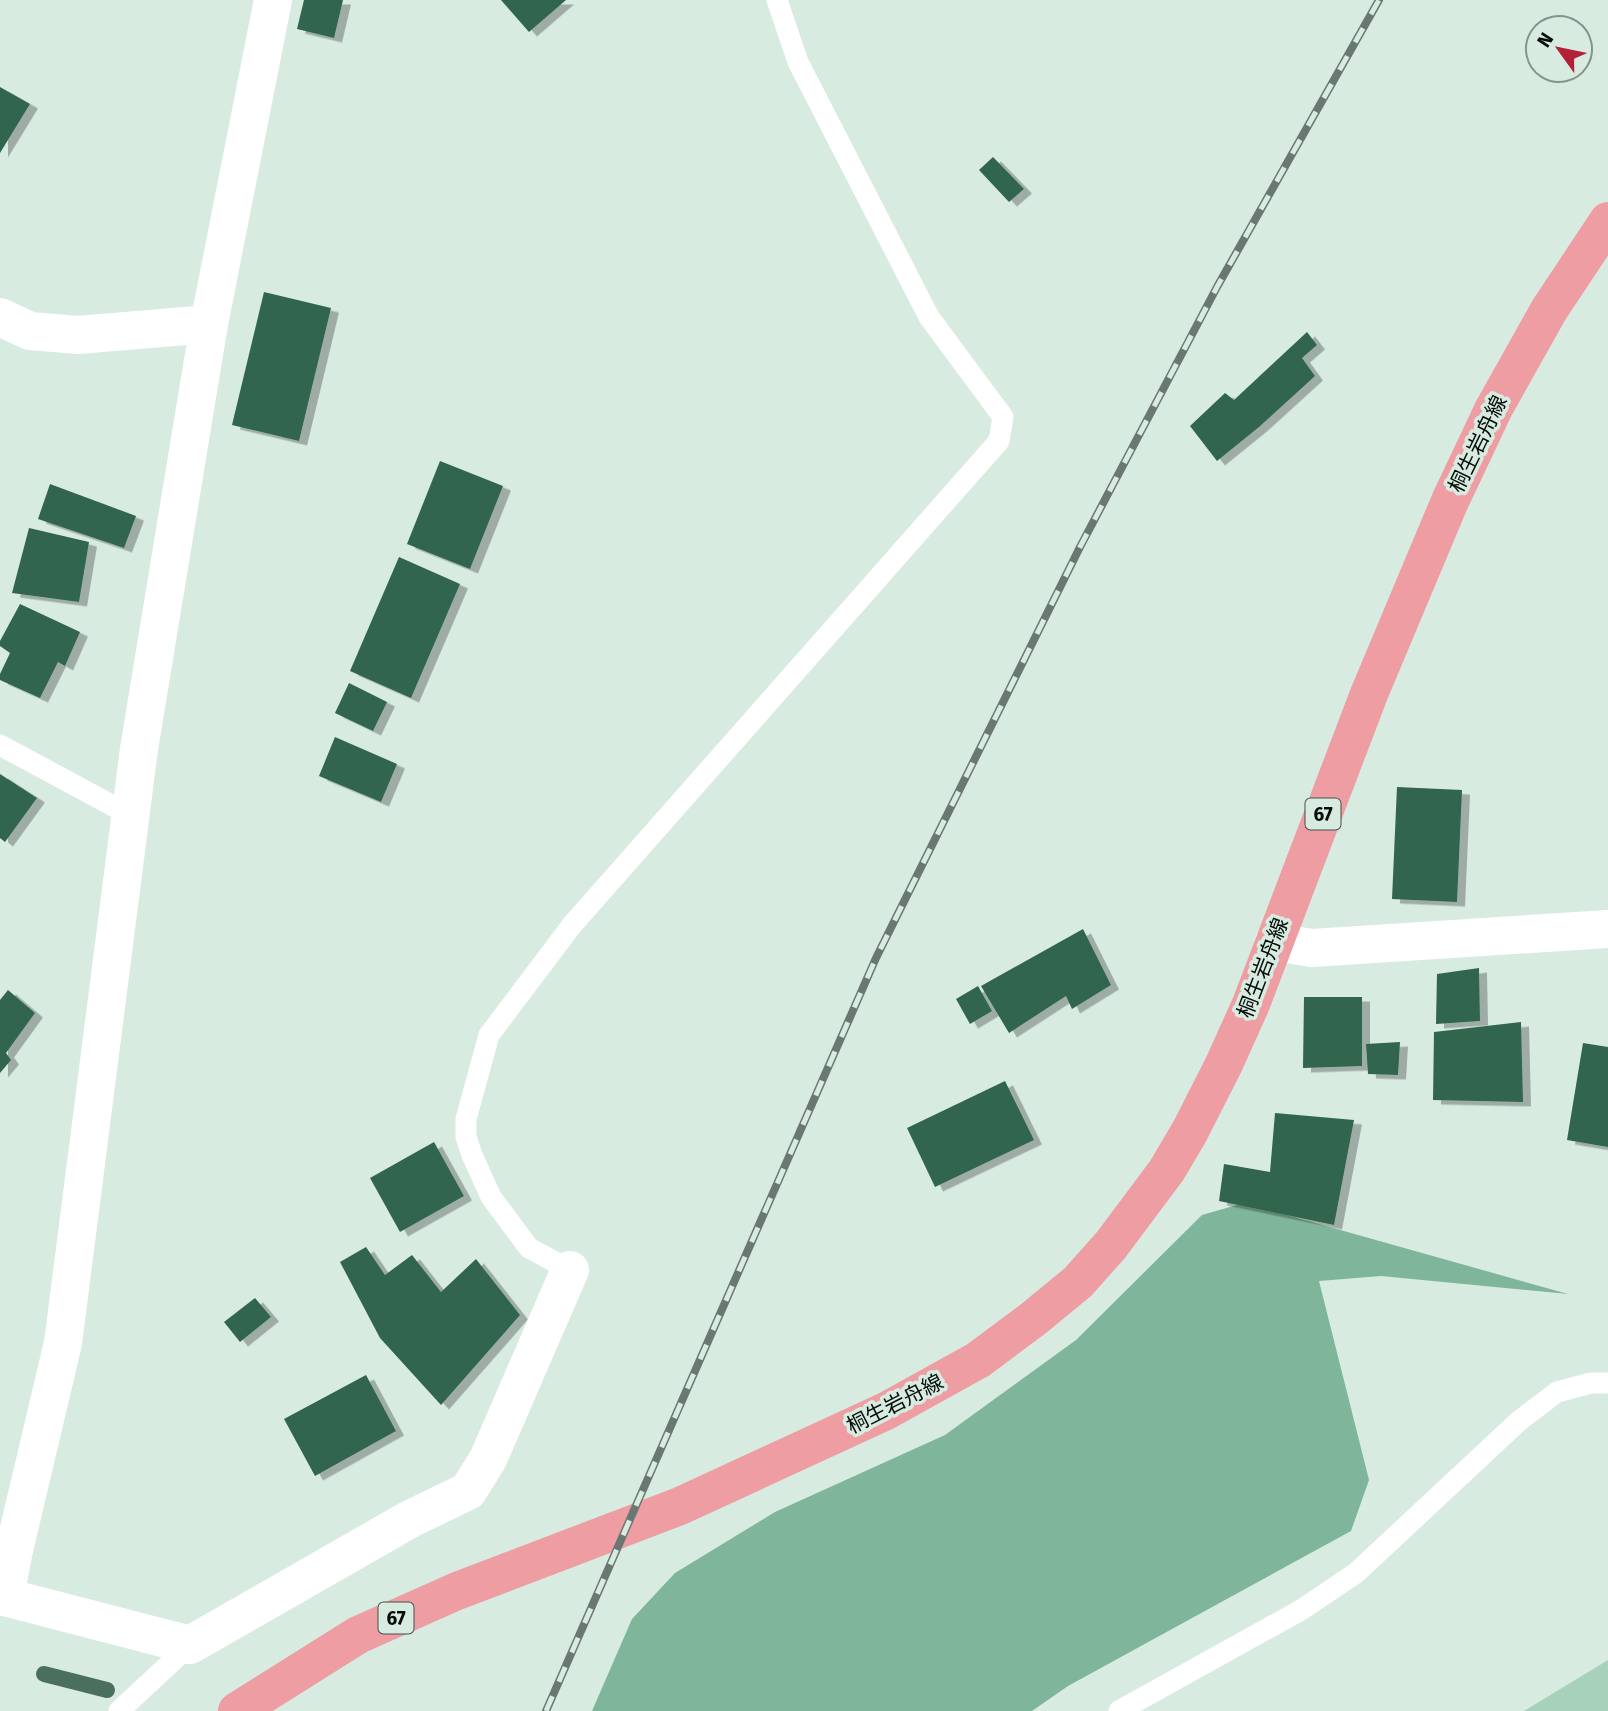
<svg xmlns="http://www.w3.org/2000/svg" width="1608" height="1711" font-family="'Fira Sans','Noto Sans JP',sans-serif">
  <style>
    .green { fill: #a8d1bc }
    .forest { fill: #7fb59a }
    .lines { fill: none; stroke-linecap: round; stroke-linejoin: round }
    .stream { stroke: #4a705d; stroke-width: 16 }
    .building { fill: #31654d; filter: url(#shadow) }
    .service { stroke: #fff; stroke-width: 21 }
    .minor { stroke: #fff; stroke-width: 38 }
    .tertiary { stroke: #fff; stroke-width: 38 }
    .primary { stroke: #ee9da2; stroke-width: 38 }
    .rail-casing { stroke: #6b7871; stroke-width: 8 }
    .rail { stroke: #d7ebe1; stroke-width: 5; stroke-dasharray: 16; stroke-linecap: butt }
    .labels { text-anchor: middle; stroke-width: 7; stroke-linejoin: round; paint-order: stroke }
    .shield { fill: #d7ebe1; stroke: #45504a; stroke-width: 2 }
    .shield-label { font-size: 19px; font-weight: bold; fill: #070e0a }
    .street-label { font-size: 21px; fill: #070e0a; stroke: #d7ebe1 }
  </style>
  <defs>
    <filter id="shadow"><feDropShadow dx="8" dy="4.5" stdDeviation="0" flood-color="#0004"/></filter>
  </defs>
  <rect width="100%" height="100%" fill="#d7ebe1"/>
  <path class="green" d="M1608,1660V1711H1524Z"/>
  <path class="forest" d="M1244,1203L1568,1294L1381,1276L1319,1281L1369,1480L1351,1531L1068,1686L1032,1711H592L632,1619L675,1573L775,1512L945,1435L1076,1340L1202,1215Z"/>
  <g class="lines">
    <path class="stream" d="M44,1674L107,1690"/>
  </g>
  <g class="building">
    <path d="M304,0H343L334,38L297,29Z"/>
    <path d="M501,0H566L529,32Z"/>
    <path d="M0,87L30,104L0,153Z"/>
    <path d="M993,157L1024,189L1009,202L979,170Z"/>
    <path d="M264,292L331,308L299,441L232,425Z"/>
    <path d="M1307,332L1317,345L1302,358L1315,376L1259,427L1217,461L1190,426L1225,393L1234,400Z"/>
    <path d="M440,461L503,486L470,569L407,544Z"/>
    <path d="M50,484L136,516L124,548L38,519Z"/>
    <path d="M29,528L89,542L79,602L12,593Z"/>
    <path d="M399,557L460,584L411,698L350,671Z"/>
    <path d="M20,604L80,632L65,666L58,662L40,698L0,680V674L10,653L0,646V641Z"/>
    <path d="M349,683L387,702L373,731L335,713Z"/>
    <path d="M335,737L397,764L381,802L319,776Z"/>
    <path d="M0,774L37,798L5,842L0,838Z"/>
    <path d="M1397,787L1462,790L1457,902L1392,899Z"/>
    <path d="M1083,929L1111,985L1072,1009L1066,996L1009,1033L981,986Z"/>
    <path d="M1479,968L1480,1021L1436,1024L1437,974Z"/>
    <path d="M978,986L992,1011L970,1024L956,999Z"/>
    <path d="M8,990L35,1013L6,1053L11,1060L0,1073V1000Z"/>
    <path d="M1304,997H1362V1066L1303,1068Z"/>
    <path d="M1521,1022L1523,1102L1433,1100L1434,1032Z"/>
    <path d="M1400,1042L1398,1075L1368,1074L1366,1044Z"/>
    <path d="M1583,1043L1608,1047V1147L1567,1140Z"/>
    <path d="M1005,1081L1034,1140L935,1187L907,1128Z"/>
    <path d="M1275,1113L1354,1120L1334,1225L1219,1201L1224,1164L1270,1172Z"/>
    <path d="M434,1142L464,1196L400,1232L370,1178Z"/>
    <path d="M366,1247L385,1275L412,1255L441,1292L476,1259L520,1315L441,1405L380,1338L340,1262Z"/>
    <path d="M255,1298L271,1317L240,1342L224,1322Z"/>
    <path d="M366,1375L396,1431L315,1476L284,1419Z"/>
  </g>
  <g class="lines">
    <g class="service">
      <path d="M0,745L130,815"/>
      <path d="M570,1270L529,1248L491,1197L472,1155L466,1137V1119L489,1035L572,925L999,441L1003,417L929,317L798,62L777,0"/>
      <path d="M119,1711L190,1645"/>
      <path d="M1119,1711L1301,1610L1356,1573L1519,1421L1557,1392L1591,1383H1608"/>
    </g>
    <g class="minor">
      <path d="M273,0L209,324L139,749L63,1343L14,1550L5,1597L190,1645L410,1519L468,1491L488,1459L570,1270"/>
      <path d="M0,317L30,331L78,335L209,324"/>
      <path d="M1274,942L1312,948L1608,929"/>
    </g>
    <path class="tertiary" d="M0,1597H5"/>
    <path class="primary" d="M237,1711L358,1635L457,1591L680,1506L886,1411L978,1360L1033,1319L1078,1282L1111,1245L1167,1170L1190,1131L1224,1064L1251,1004L1369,694L1450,501L1494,408L1549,310L1608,221"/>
    <g class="rail-casing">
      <path id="rail" d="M546,1711L876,958L1080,547L1217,287L1379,0"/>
    </g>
    <use href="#rail" class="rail"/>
  </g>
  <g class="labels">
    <g class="shield">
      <rect x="1305.5" y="798.5" width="35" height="31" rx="5"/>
      <rect x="378.5" y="1602.5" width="35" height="31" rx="5"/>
    </g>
    <g class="shield-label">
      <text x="1323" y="821">67</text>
      <text x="396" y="1625">67</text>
    </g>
    <g class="street-label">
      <text transform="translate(1478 444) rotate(-64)" y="7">桐生岩舟線</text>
      <text transform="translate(1263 968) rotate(-69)" y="7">桐生岩舟線</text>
      <text transform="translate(895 1404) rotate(-27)" y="7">桐生岩舟線</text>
    </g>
  </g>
  <g transform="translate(1559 49) rotate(303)"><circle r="33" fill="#d7ebe1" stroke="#84938b" stroke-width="2"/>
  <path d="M0-5L12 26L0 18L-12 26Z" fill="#b32137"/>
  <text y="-10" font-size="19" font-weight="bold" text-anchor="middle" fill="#070e0a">N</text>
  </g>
</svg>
